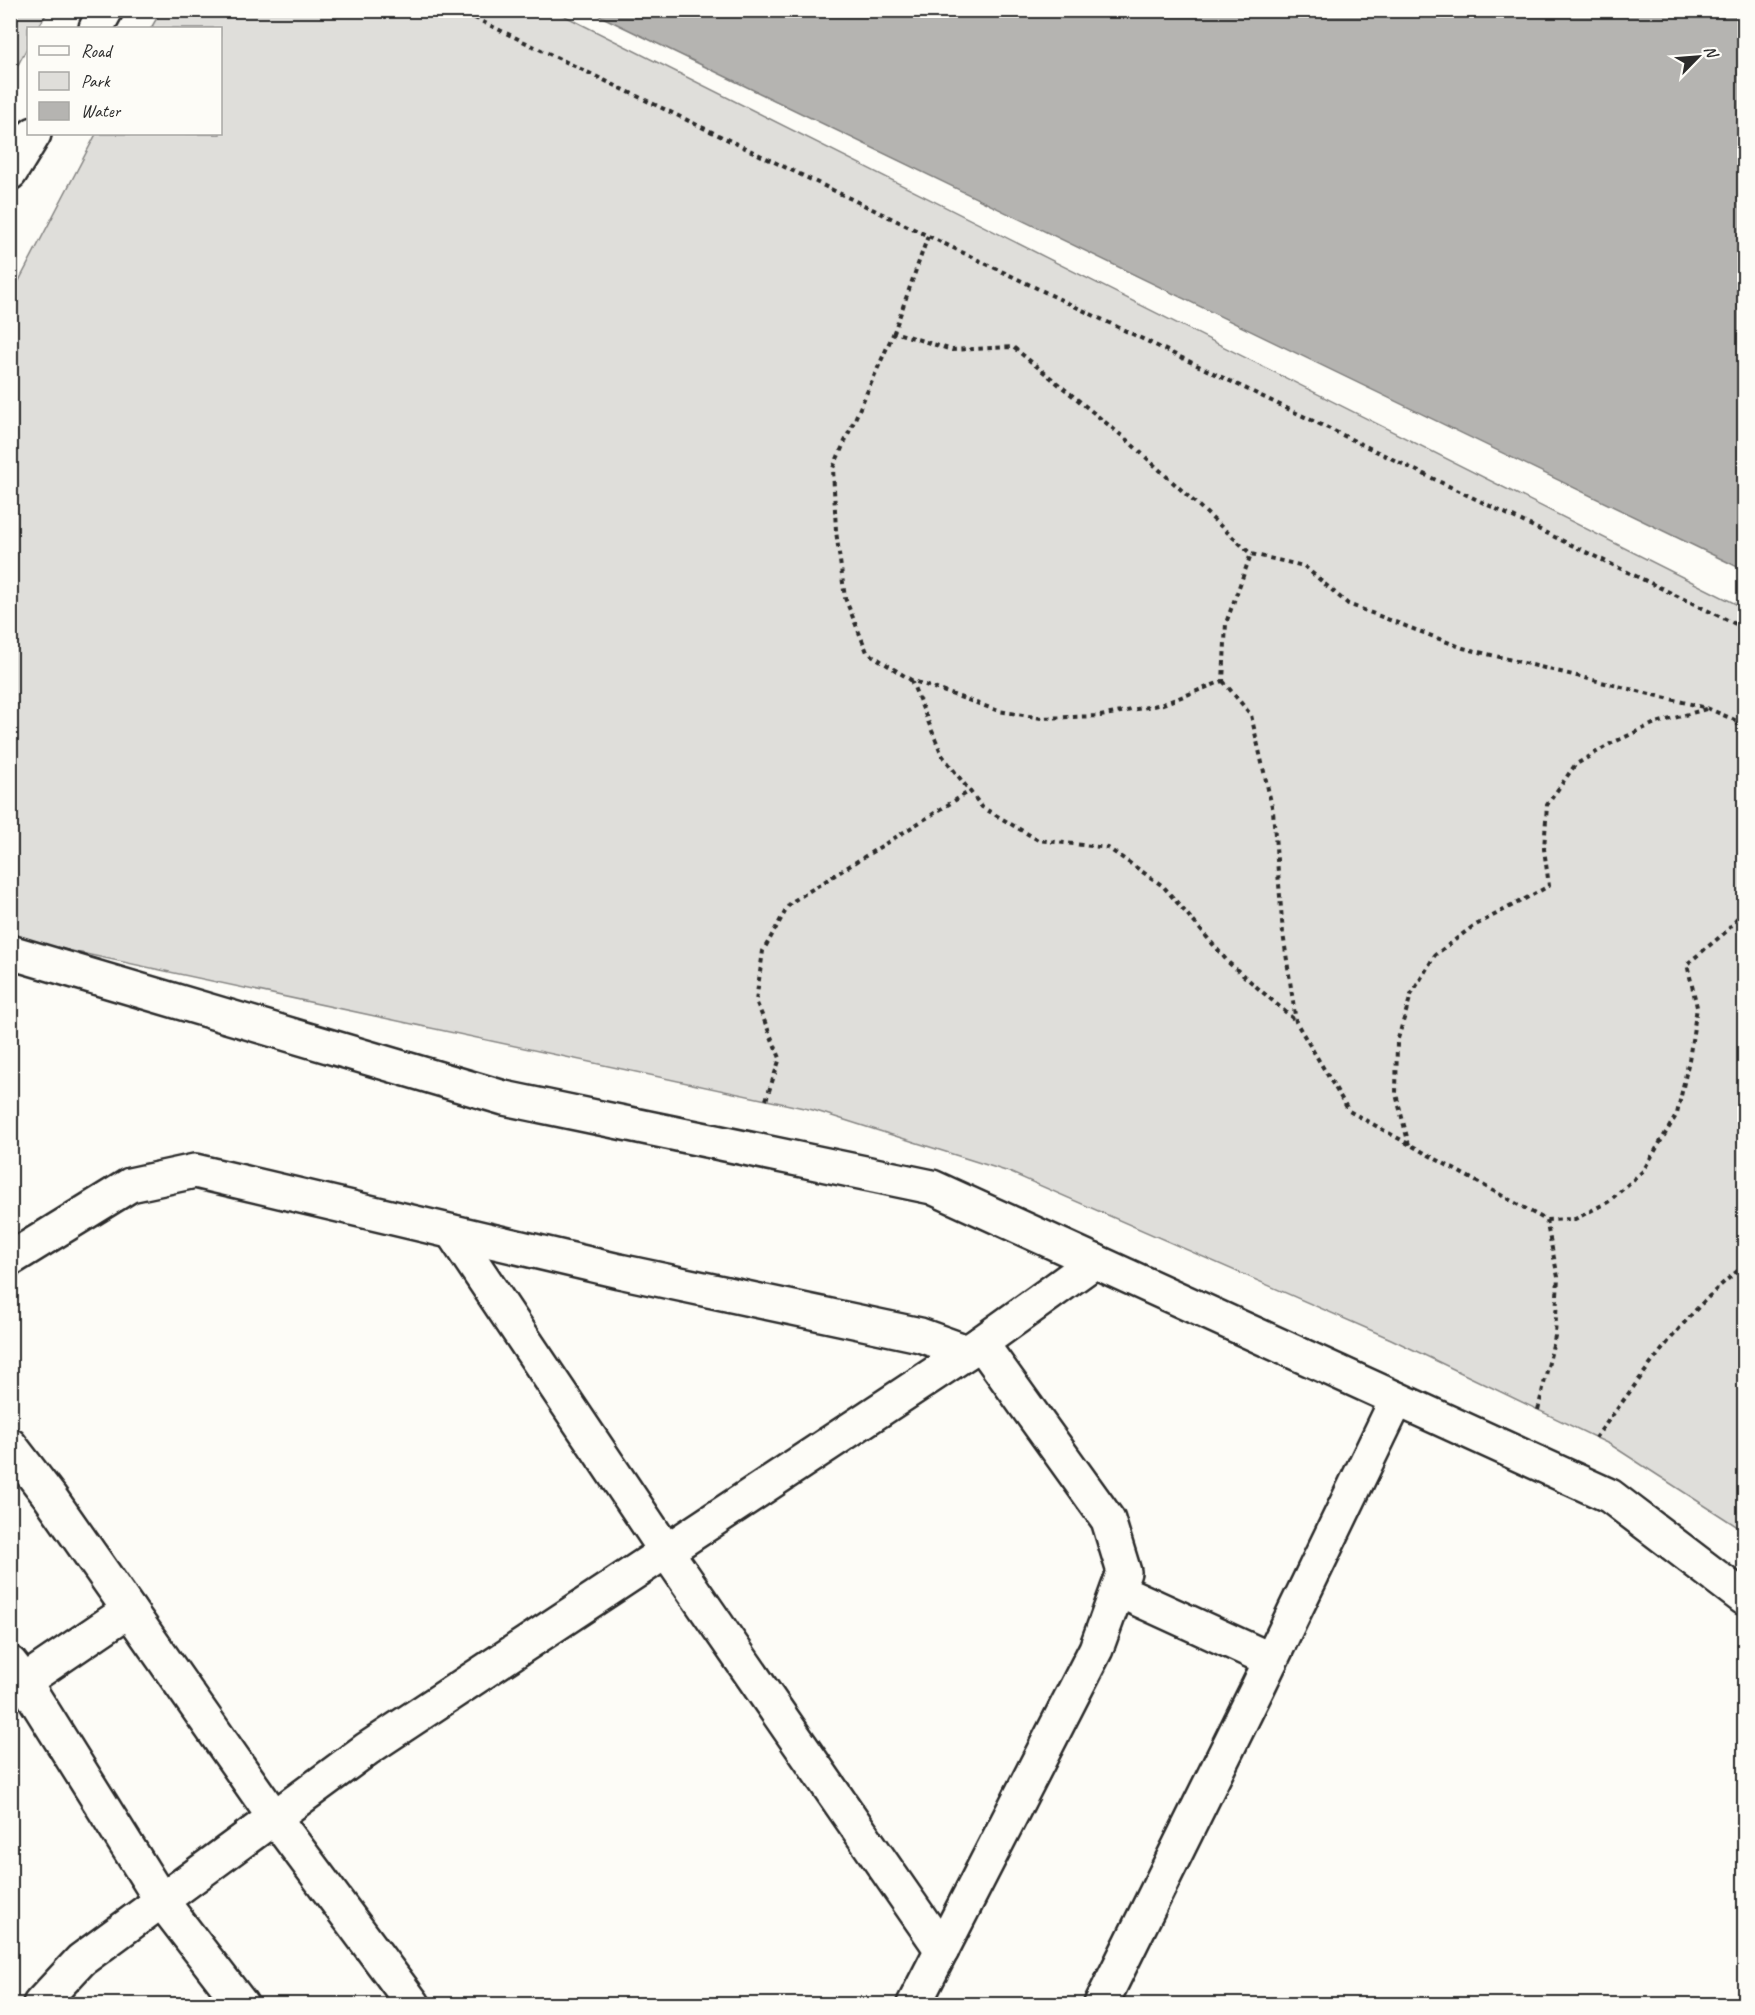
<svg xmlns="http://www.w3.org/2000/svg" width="1755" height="2015" font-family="Caveat,sans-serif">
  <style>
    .green { fill: #dfdeda; stroke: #858482; stroke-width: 1.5 }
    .water { fill: #b5b4b1; stroke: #7e7d7b; stroke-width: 1.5 }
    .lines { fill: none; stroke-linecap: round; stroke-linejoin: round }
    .minor-casing { stroke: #2b2b2b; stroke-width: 38 }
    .major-casing { stroke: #2b2b2b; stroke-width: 38 }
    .path { stroke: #2b2b2b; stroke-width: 4; stroke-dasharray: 4.5 4.5; stroke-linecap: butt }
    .minor { stroke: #fdfcf7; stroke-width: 33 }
    .major { stroke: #fdfcf7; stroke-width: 33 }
  </style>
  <rect width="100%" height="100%" fill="#fdfcf7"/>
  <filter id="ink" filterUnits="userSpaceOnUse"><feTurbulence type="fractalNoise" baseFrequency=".0167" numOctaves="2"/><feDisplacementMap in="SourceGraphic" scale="12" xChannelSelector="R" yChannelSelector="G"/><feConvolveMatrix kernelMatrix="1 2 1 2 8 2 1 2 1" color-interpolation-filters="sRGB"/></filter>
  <g filter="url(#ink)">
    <g class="green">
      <path d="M11,10L48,11L38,28H28V46L11,78Z"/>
      <path d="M161,11H555L1744,608V1531L1611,1445L1391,1339L1009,1172L813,1110L11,938V296L96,134H220V28H151Z"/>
    </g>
    <path class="water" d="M590,11H1744V570Z"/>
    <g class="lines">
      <g class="minor-casing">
        <g id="minor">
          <path d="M10,952L504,1098L932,1187L1610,1496L1744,1598"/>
          <path d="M452,1232L666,1551L942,1950"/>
          <path d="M10,1259L130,1185L195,1171L619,1271L920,1335L967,1352"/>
          <path d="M10,1445L50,1497L274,1817L413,2004"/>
          <path d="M1118,1590L1271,1660"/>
          <path d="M10,1663L24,1681L161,1900L241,2004"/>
          <path d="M10,1691L129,1610"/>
          <path d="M40,2004L81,1960L367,1749L981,1343L1095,1261"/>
          <path d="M914,2004L1096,1649L1124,1572L1108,1520L981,1343"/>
          <path d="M1101,2004L1258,1687L1397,1399"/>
        </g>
      </g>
      <g class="major-casing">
        <g id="major">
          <path d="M96,28L106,10"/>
          <path d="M10,173L34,134"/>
        </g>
      </g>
      <g class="path">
        <path d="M458,10L1744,628"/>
        <path d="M928,236L894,332L952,350L1013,347L1127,440L1251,554L1304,566L1348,604L1463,648L1707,708L1744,724"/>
        <path d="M894,332L833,468L836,531L845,598L867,652L911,680L999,711L1041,718L1100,716L1163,704L1223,681L1226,623L1251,554"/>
        <path d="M911,680L942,755L982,807L1038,840L1108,848L1163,886L1229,963L1296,1021"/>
        <path d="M1223,681L1251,715L1273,811L1283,933L1296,1022L1349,1111L1546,1220L1575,1219L1608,1202L1643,1171L1677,1114L1689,1060L1697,1007L1687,964L1727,931L1744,909"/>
        <path d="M1737,721L1744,743"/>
        <path d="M766,1100L780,1058L756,1001L763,951L790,903L970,791"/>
        <path d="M1409,1145L1396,1094L1397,1042L1411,995L1435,955L1472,927L1549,886L1544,849L1547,805L1575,765L1610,744L1653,724L1706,709"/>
        <path d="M1538,1410L1555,1336L1558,1277L1546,1220"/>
        <path d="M1595,1438C1641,1379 1684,1311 1744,1266"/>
      </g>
      <use href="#minor" class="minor"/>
      <use href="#major" class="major"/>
    </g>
  </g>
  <rect width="1755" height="2015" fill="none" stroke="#fdfcf7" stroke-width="36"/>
  <rect x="18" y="18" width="1719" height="1979" fill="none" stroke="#2b2b2b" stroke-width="2" filter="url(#ink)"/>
  <rect x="27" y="27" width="195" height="108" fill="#fdfcf7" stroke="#a9a8a5" stroke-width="1.5"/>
  <rect x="39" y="46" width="30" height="9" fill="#fdfcf7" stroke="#a9a8a5" stroke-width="1.5"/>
  <text x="81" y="57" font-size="18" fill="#2b2b2b">Road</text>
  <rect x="39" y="72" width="30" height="18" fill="#dfdeda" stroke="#a9a8a5" stroke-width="1.5"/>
  <text x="81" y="87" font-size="18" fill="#2b2b2b">Park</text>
  <rect x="39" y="102" width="30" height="18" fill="#b5b4b1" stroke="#a9a8a5" stroke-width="1.5"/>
  <text x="81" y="117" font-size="18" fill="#2b2b2b">Water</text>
  <g transform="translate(1698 57) rotate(65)" stroke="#fdfcf7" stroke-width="4.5" paint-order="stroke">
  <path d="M0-4.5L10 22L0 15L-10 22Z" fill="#2b2b2b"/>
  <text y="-9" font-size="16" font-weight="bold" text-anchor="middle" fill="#2b2b2b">N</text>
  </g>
</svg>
